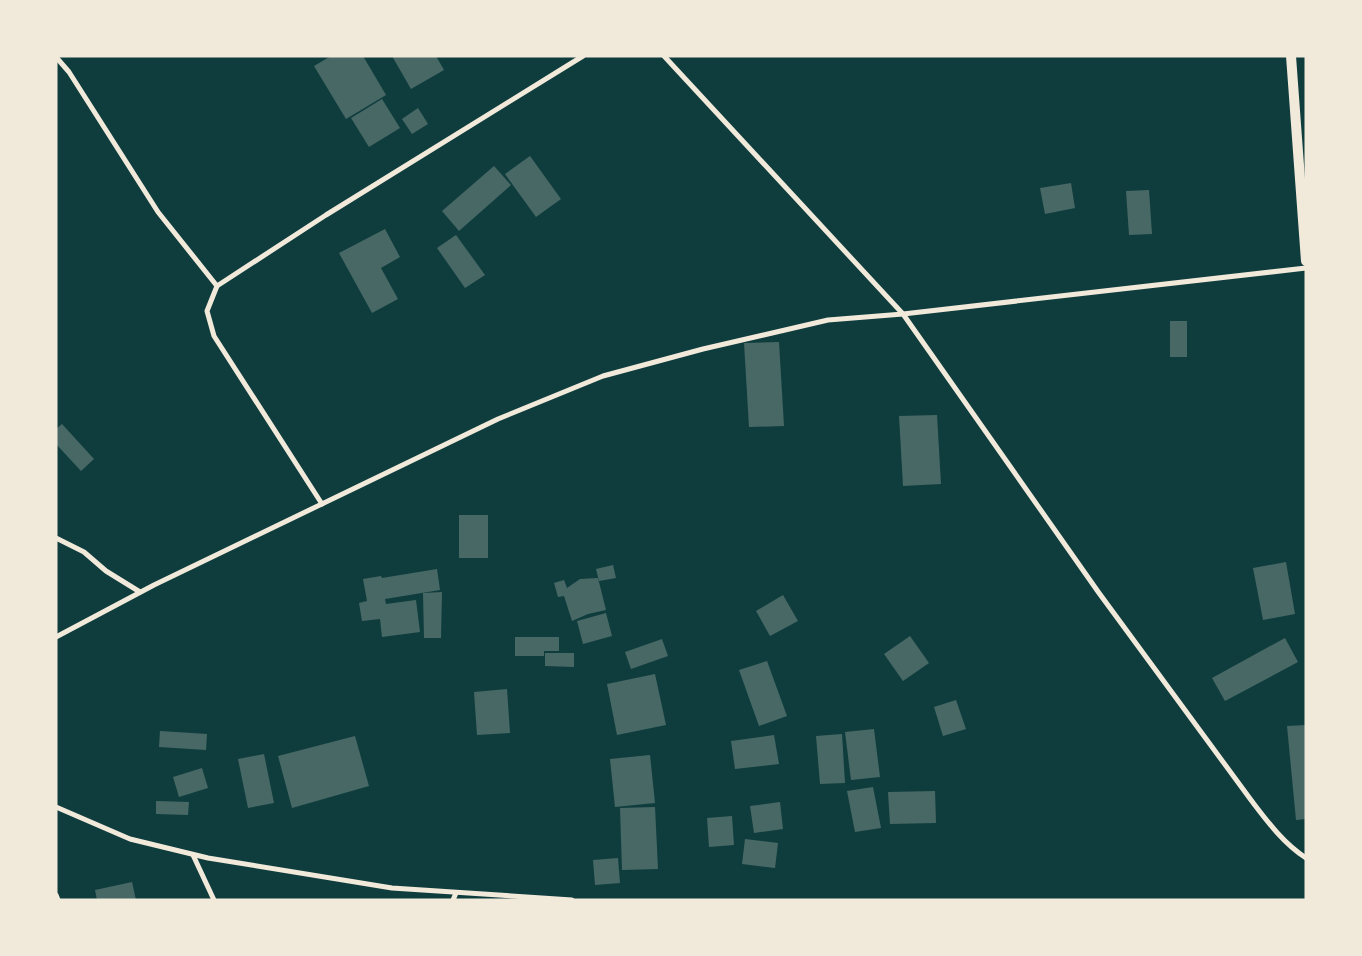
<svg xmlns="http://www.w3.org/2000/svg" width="1362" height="956" font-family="'Work Sans',sans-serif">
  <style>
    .building { fill: #486865 }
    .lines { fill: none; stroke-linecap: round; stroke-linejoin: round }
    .minor { stroke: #f1e9da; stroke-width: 5 }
    .secondary { stroke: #f1e9da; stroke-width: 10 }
  </style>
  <rect width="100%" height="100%" fill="#0f3d3e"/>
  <g class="building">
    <path d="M331,56H363L386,95L346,119L314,66Z"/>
    <path d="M392,56H436L444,70L411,89Z"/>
    <path d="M382,99L400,128L369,147L351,118Z"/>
    <path d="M418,108L428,124L412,134L402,119Z"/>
    <path d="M530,156L561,199L536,217L505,174Z"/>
    <path d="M494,166L511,185L459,231L442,211Z"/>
    <path d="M1071,183L1075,208L1045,214L1040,188Z"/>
    <path d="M1149,190L1152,234L1129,235L1126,191Z"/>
    <path d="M385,229L400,257L381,268L398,299L372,313L339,253Z"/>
    <path d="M456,235L485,275L465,288L437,248Z"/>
    <rect x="1170" y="321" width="17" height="36"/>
    <path d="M779,342L784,426L749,427L744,343Z"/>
    <path d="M937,415L941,484L903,486L899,416Z"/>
    <path d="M62,424L94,459L81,471L56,444V429Z"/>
    <rect x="459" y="515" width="29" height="43"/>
    <path d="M1286,562L1295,614L1263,620L1253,568Z"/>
    <path d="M613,565L616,578L599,581L596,569Z"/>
    <path d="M437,569L440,590L385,599L386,604L416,600L420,632L382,637L380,619L362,621L359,603L367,601L363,579L381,576L382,578Z"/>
    <path d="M598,578L606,610L588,614L572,621L564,596L558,597L554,583L564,580L567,588L580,579Z"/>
    <path d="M442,592L441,638H424L423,593Z"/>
    <path d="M783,595L798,621L770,636L756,611Z"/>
    <path d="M606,613L612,636L583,644L577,621Z"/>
    <path d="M910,636L929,663L903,681L884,654Z"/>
    <path d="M515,637H559V651H544V656H515Z"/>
    <path d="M1285,638L1298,662L1225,701L1212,678Z"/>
    <path d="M662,639L668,656L631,669L625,652Z"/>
    <path d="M545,653H574V667L545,666Z"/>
    <path d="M767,661L787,716L759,726L739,670Z"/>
    <path d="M655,674L666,725L617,735L607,684Z"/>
    <path d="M507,689L510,733L477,735L474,692Z"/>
    <path d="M956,700L966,729L943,736L934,707Z"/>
    <path d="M1306,725V819L1296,820L1287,726Z"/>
    <path d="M874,729L880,777L851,780L845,732Z"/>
    <path d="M160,731L207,734L206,750L159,747Z"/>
    <path d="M842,734L845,783L820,784L816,736Z"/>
    <path d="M774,735L779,764L735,769L731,741Z"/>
    <path d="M355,736L369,786L292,808L278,756Z"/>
    <path d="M264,754L274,803L248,808L238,759Z"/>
    <path d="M650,755L655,803L615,807L610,759Z"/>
    <path d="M202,768L208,788L179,797L173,777Z"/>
    <path d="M873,787L881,828L855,832L847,791Z"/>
    <path d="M935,791L936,823L890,824L888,792Z"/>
    <path d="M156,801L189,802L188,815L156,814Z"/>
    <path d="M780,802L783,829L754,833L750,806Z"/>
    <path d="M655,807L658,869L622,870L620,808Z"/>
    <path d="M732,816L734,845L709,847L707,818Z"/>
    <path d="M745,839L778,843L775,868L742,864Z"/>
    <path d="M618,858L620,883L595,885L593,860Z"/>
    <path d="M132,882L136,900H97L95,890Z"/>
  </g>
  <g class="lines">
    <g class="minor">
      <path d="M664,56L903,314L1099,593L1251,800C1267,821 1283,843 1306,858"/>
      <path d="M56,57L69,72L158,212L217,286"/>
      <path d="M322,504L214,336L207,311L217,286L326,215L583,56"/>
      <path d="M56,538L84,552L106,571L140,592"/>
      <path d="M56,637L154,585L498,419L603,376L703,349L828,320L903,314L1306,268"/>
      <path d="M56,807L130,839L208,858L392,888L572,900"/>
      <path d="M193,855L214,900"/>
      <path d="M56,895L58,900"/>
      <path d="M453,900L456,893"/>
    </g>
    <path class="secondary" d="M1291,56L1306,261"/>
  </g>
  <rect width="1362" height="956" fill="none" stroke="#f1e9da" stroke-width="115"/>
</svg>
